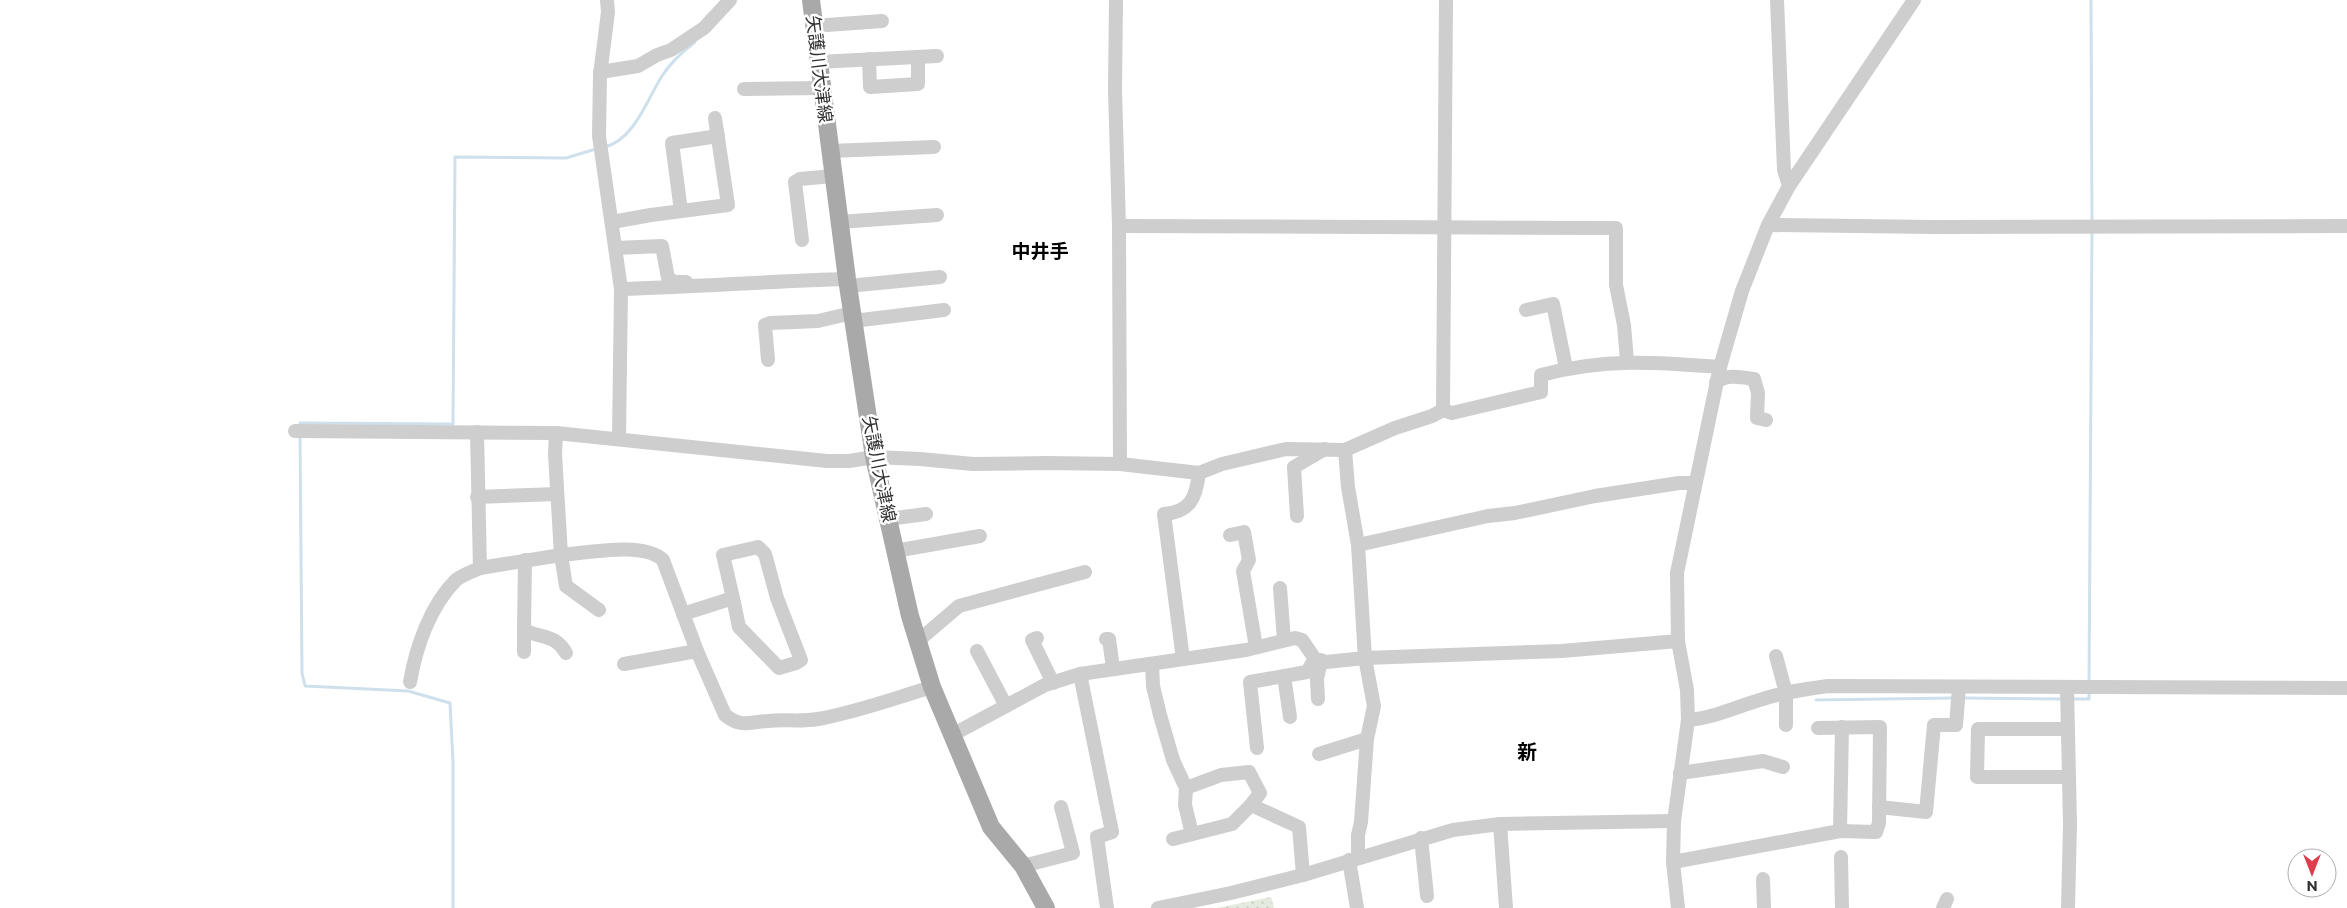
<svg xmlns="http://www.w3.org/2000/svg" width="2347" height="908" font-family="Montserrat,'Noto Sans JP',sans-serif">
  <style>
    .green { fill: url(#green-dots) }
    .lines { fill: none; stroke-linecap: round; stroke-linejoin: round }
    .stream { stroke: #cee0ec; stroke-width: 3 }
    .minor { stroke: #cecece; stroke-width: 14 }
    .major { stroke: #a9a9a9; stroke-width: 18 }
    .labels { text-anchor: middle; stroke-width: 5; stroke-linejoin: round; paint-order: stroke }
    .street-label { font-size: 18px; fill: #313131; stroke: #fff }
    .neighbourhood-label { font-size: 19px; font-weight: bold; fill: #000; stroke: #fff }
    .quarter-label { font-size: 20px; font-weight: bold; fill: #000; stroke: #fff }
  </style>
  <defs>
    <pattern id="green-dots" width="8" height="8" patternUnits="userSpaceOnUse" patternTransform="scale(1.25)"><rect width="8" height="8" fill="#e4eadd"/><path d="M2 2h.1M6 6h.1" fill="none" stroke="#c4c9be" stroke-width="1.8" stroke-linecap="round"/></pattern>
  </defs>
  <rect width="100%" height="100%" fill="#fff"/>
  <path class="green" d="M1271,897L1274,908H1217Z"/>
  <g class="lines">
    <g class="stream">
      <path d="M2091,0L2092,223"/>
      <path d="M605,147C635,139 647,99 662,76C671,62 682,52 695,42"/>
      <path d="M300,427V423L453,424L455,157L566,158L596,149"/>
      <path d="M300,436L302,673L305,686L408,691L450,703L453,762V908"/>
      <path d="M2089,683L2092,230"/>
      <path d="M1962,698L2063,699"/>
      <path d="M2072,699H2089V690"/>
      <path d="M1816,700L1953,698"/>
    </g>
    <g class="minor">
      <path d="M607,0L608,12L600,75L599,136L621,289L619,438"/>
      <path d="M1116,0L1115,90L1119,226L1120,464"/>
      <path d="M1777,0L1784,170L1789,186"/>
      <path d="M813,26L882,21"/>
      <path d="M869,59L870,87L918,84V57"/>
      <path d="M817,62L937,56"/>
      <path d="M600,72L638,66L657,55L671,50L704,28L730,0"/>
      <path d="M744,89L821,88"/>
      <path d="M829,151L934,147"/>
      <path d="M681,211L672,143L718,136"/>
      <path d="M612,222L651,215L728,205L715,118"/>
      <path d="M839,222L937,215"/>
      <path d="M1768,225L1936,227L2347,226"/>
      <path d="M1119,226L1616,228V285L1624,325L1627,361"/>
      <path d="M802,240L795,182L800,179L833,176"/>
      <path d="M616,248L662,246L668,278L675,282H686"/>
      <path d="M848,286L940,277"/>
      <path d="M621,289C696,287 771,281 847,279"/>
      <path d="M1526,310L1553,304L1566,368"/>
      <path d="M853,321L944,310"/>
      <path d="M768,360L765,325L770,323L818,321L852,313"/>
      <path d="M1716,382C1728,374 1740,377 1754,379L1758,393L1757,418L1766,420"/>
      <path d="M1443,410L1446,0"/>
      <path d="M1443,410L1452,413L1541,392V375C1604,358 1656,362 1720,367"/>
      <path d="M295,431L556,433L827,461H849L874,457L920,459L973,464L1047,463L1120,464L1199,473L1222,464L1286,449L1345,450L1395,428L1432,416L1443,410"/>
      <path d="M477,432L480,568L561,555L566,586L599,610"/>
      <path d="M556,433L555,454L561,555C587,553 644,541 663,560L697,651L725,715C741,728 749,722 768,721C784,719 801,722 818,719C857,712 895,698 932,687"/>
      <path d="M1345,450L1348,487L1358,545L1365,658L1374,706L1367,739L1361,822L1358,835V857"/>
      <path d="M477,497L557,494"/>
      <path d="M1297,516L1294,467L1325,449"/>
      <path d="M888,519L926,514"/>
      <path d="M1230,535L1244,532L1249,560L1243,571L1256,647"/>
      <path d="M1358,545L1488,516L1515,513L1595,496L1679,483H1695"/>
      <path d="M895,551L980,536"/>
      <path d="M525,560L524,630C543,639 555,634 566,653"/>
      <path d="M1280,588L1284,640"/>
      <path d="M683,614L733,598L723,555L758,547L765,554L777,598L801,660L796,663L779,668L739,627L733,598"/>
      <path d="M1037,638L1032,640L1053,683"/>
      <path d="M1106,639H1109L1113,668"/>
      <path d="M918,641L959,606L1085,572"/>
      <path d="M977,651L1006,706"/>
      <path d="M524,652V630"/>
      <path d="M1776,656L1786,693V725"/>
      <path d="M1183,659L1164,514C1191,512 1196,497 1199,473"/>
      <path d="M624,664L697,651"/>
      <path d="M1152,664L1153,686L1160,715L1173,760L1186,788L1185,805L1192,834"/>
      <path d="M1080,674L1112,832L1097,837L1107,908"/>
      <path d="M1284,676L1290,717"/>
      <path d="M410,682C416,647 430,606 456,580C462,575 473,571 480,568"/>
      <path d="M2067,687L2070,824L2068,908"/>
      <path d="M1318,699L1317,679L1321,660"/>
      <path d="M1688,720C1714,718 1738,706 1763,699C1784,692 1806,689 1828,686L2347,688"/>
      <path d="M2068,729H1978L1977,777H2069"/>
      <path d="M952,735L1045,685L1080,674L1246,650L1295,638L1302,640L1315,659L1326,662L1365,658L1562,651L1678,641"/>
      <path d="M1257,748L1250,682L1307,672L1315,659"/>
      <path d="M1319,754L1367,739"/>
      <path d="M1680,773L1763,761L1783,767"/>
      <path d="M1186,788L1221,775L1249,772L1260,793L1251,805L1299,827L1303,875"/>
      <path d="M1879,807L1926,812L1934,725H1956L1959,687"/>
      <path d="M1500,824L1506,908"/>
      <path d="M1840,831L1842,727"/>
      <path d="M1421,838L1427,896"/>
      <path d="M1173,839L1232,824L1251,805"/>
      <path d="M1841,857L1842,908"/>
      <path d="M1349,860L1357,908"/>
      <path d="M1673,862L1840,831L1876,832L1879,823L1880,727L1818,728"/>
      <path d="M1023,866L1073,853L1061,807"/>
      <path d="M1763,879L1764,908"/>
      <path d="M1158,908L1231,893L1303,875L1453,830L1500,824L1674,821"/>
      <path d="M1678,908L1673,862L1674,821L1688,720L1687,690L1678,641L1677,573L1720,367L1742,291L1768,225L1789,186L1914,0"/>
      <path d="M1943,908L1947,899"/>
    </g>
    <path class="major" d="M811,0L847,279L874,457L910,616L932,687L991,827L1023,866L1046,908"/>
  </g>
  <g class="labels">
    <g class="street-label">
      <text transform="translate(819 69) rotate(83)" y="6">矢護川大津線</text>
      <text transform="translate(879 469) rotate(79)" y="6">矢護川大津線</text>
    </g>
    <g class="neighbourhood-label">
      <text x="1040" y="258">中井手</text>
    </g>
    <g class="quarter-label">
      <text x="1527" y="759">新</text>
    </g>
  </g>
  <g transform="translate(2312 873) rotate(180)"><circle r="24" fill="#ffffff" stroke="#adadad"/>
  <path d="M0-4L9 19L0 12L-9 19Z" fill="#de3d4c"/>
  <text y="-8" font-size="14" font-weight="bold" text-anchor="middle" fill="#313131">N</text>
  </g>
</svg>
